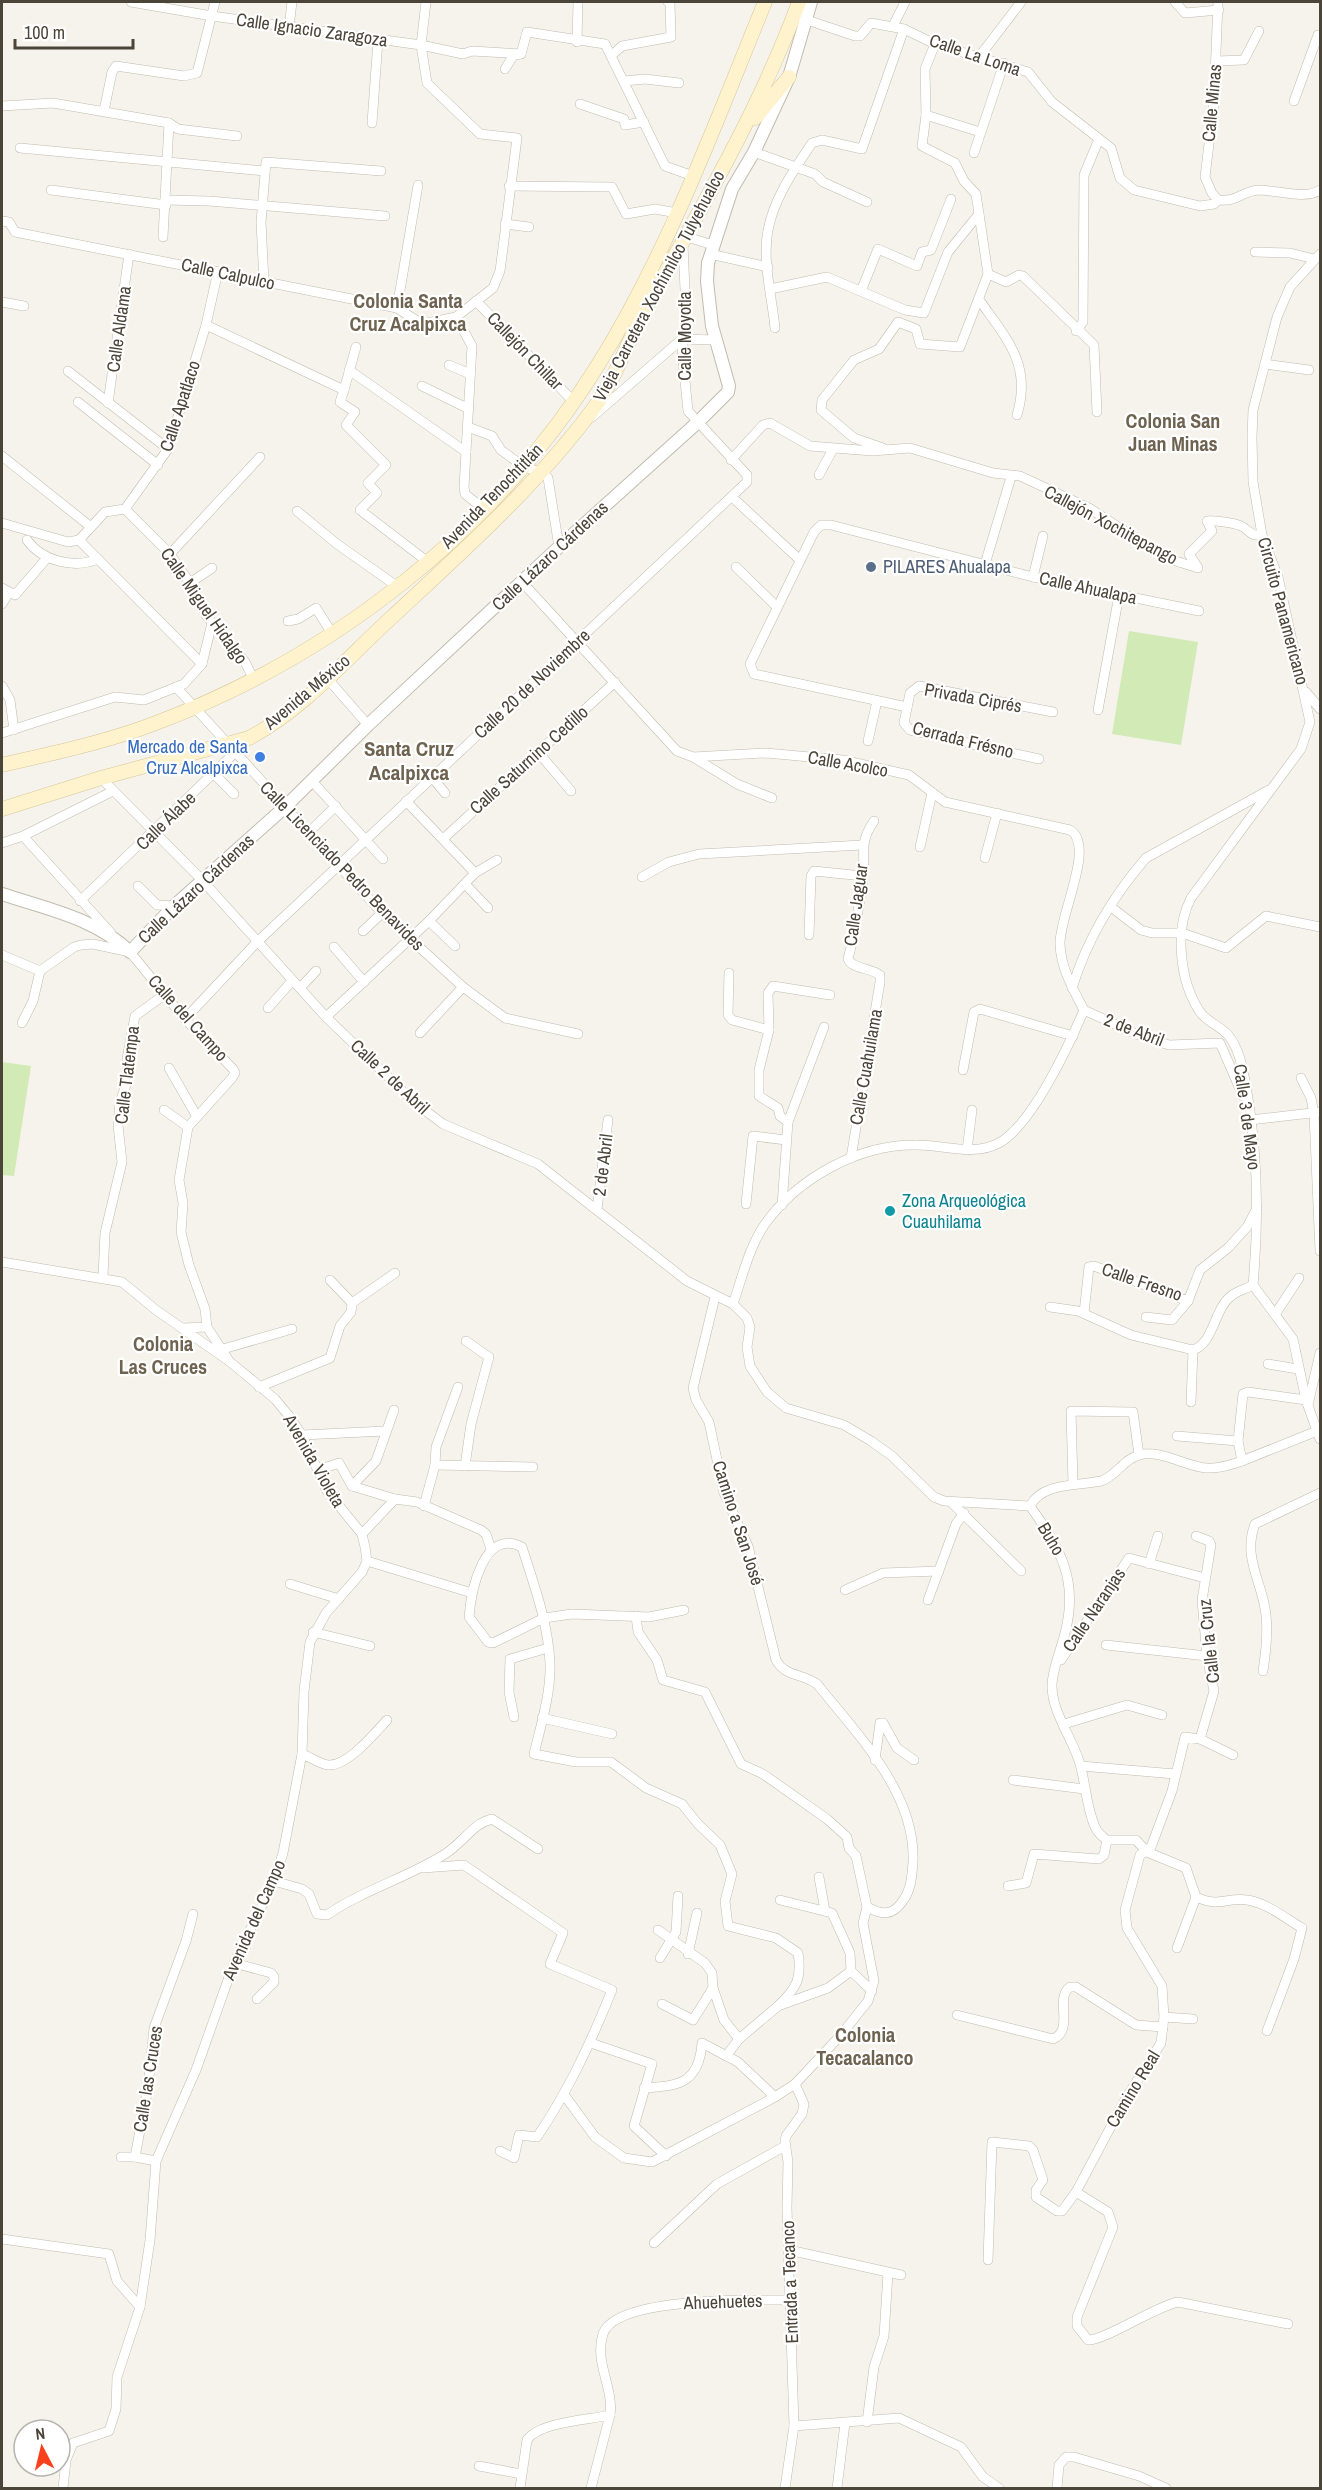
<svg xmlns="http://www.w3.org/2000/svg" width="1322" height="2490" font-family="'Archivo Narrow',sans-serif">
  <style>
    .green { fill: #d2eab5 }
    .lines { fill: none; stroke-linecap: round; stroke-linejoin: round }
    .minor-casing { stroke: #c2bbae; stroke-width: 10 }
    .tertiary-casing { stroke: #c2bbae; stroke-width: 14 }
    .secondary-casing { stroke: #d6c79b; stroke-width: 15 }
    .minor { stroke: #fff; stroke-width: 9 }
    .tertiary { stroke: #fff; stroke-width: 12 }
    .secondary { stroke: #fff3cd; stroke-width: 14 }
    .service-dot { fill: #5c6f8a; stroke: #fff; stroke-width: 2 }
    .shop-dot { fill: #3f7fe0; stroke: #fff; stroke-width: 2 }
    .culture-dot { fill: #0f9aa8; stroke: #fff; stroke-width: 2 }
    .labels { text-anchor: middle; stroke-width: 4.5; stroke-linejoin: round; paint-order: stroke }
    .street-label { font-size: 18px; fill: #4b4439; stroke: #fff }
    .service-label { font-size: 18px; fill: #4e5e75; stroke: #fff; text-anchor: start }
    .shop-label { font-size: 18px; fill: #366cbe; stroke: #fff; text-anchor: end }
    .culture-label { font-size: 18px; fill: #0d838f; stroke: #fff; text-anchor: start }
    .neighbourhood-label { font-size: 20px; font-weight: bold; fill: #6e6250; stroke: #fff }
    .quarter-label { font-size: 21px; font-weight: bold; fill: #6e6250; stroke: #fff }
  </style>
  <rect width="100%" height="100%" fill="#f6f3ec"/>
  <g class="green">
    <path d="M1129,631L1198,642L1181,745L1112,734Z"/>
    <path d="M2,1062L31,1066L14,1176L2,1175Z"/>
  </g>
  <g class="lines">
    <g class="minor-casing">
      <g id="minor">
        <path d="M131,2L212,16L421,45L463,54L472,51L521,54"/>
        <path d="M426,2L421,45L427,83L480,134L517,138L500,271L493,288L456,317L472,346L464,487L465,494L484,509"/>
        <path d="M1175,2L1185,13L1219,10"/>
        <path d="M804,19L855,36H860L871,23L904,29L935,44L1028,72L1052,102L1111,148L1120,178L1134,190L1200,206L1214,204L1218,200C1239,202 1241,191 1259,190C1276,190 1306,200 1320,190"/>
        <path d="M893,26L905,2"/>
        <path d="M289,27L292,2"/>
        <path d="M577,42L578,2"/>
        <path d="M612,55L622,46L671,37L670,3L668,2"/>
        <path d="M979,57L1021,2"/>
        <path d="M1216,61L1244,60L1259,31"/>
        <path d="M505,69L513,56L521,54L527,32L605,44L665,166L693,176"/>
        <path d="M624,81L645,79L679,83"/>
        <path d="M1294,101L1318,35H1320"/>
        <path d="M580,104L624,119L625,125L644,122"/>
        <path d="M2,106L53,103L169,123L178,129L237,136"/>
        <path d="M104,111L112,72L116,66L184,76L197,73L215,2"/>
        <path d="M926,115L980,132"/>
        <path d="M372,123L378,40"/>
        <path d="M20,148L265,171"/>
        <path d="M754,152L815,174L823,182L867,202"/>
        <path d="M974,153L1004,63"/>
        <path d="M509,186L612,187L626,214L655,209L677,213"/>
        <path d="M51,190L166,205"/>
        <path d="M165,200L209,201L385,216"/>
        <path d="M1218,200L1212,193L1205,177L1214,102L1218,2"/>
        <path d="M2,221L9,222L15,232L397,308L422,324L456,317"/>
        <path d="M505,224L529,227"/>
        <path d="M163,237L169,123"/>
        <path d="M687,237L713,245"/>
        <path d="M1255,252L1290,253L1314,259"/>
        <path d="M710,254L768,267"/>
        <path d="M1320,254L1290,287L1277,317L1253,410L1252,437L1253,482L1262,535L1278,577L1310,722L1301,749L1191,898C1174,930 1180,982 1200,1012C1206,1021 1220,1026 1228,1035C1239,1047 1243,1070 1246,1086C1258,1152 1259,1219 1253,1285L1293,1339L1306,1400L1320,1439"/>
        <path d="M988,274L1006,282L1019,275L1023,276L1094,345L1097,412"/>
        <path d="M264,282L261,222L266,162L381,171"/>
        <path d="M770,289L827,277L905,310L924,313L948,252L979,214"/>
        <path d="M861,291L878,249L917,266L922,252L931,250L951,199"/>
        <path d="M476,301L574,402"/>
        <path d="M980,301C1007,339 1032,365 1017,415"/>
        <path d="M2,302L24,306"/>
        <path d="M397,308L418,185"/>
        <path d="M206,325L344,390L340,402L355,412L346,425L386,465L368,483L377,493L360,510L428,562"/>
        <path d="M775,328C772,297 762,260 768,230C774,198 794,170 812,143L822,140L862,149L904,29"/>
        <path d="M1076,331L1083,322L1084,175L1099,139"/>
        <path d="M1265,364L1309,370"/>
        <path d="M449,365L470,374"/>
        <path d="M349,370L466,452"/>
        <path d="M68,371L168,449"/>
        <path d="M422,386L469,409"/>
        <path d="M344,390L356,347"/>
        <path d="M78,402L158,465"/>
        <path d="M108,403L129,254"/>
        <path d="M592,417L682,339L715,340"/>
        <path d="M468,427L492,436L501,450L524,467L541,472L548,478L559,547"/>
        <path d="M883,448L854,438L821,410L822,400L854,360L879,349L898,322L916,329L920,344L960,347L988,274L976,194L964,181L955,163L922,146L926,115L925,69L935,44"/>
        <path d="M2,456L91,527"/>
        <path d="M731,460L763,425L770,423L810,446L872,451L910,448L993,473L1020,476L1089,508L1166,558L1198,568L1189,554L1212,531L1207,521C1213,520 1235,523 1241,526C1250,530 1250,537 1262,535"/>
        <path d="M819,475L833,449"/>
        <path d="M732,497L800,560"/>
        <path d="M125,509L170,554L190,583L206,615L245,662L253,678"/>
        <path d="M297,511L337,544L398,587"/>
        <path d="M2,523L68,542L79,540"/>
        <path d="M27,540C42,561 74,569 98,559"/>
        <path d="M79,540L105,512L125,509L168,449L206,325L218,271"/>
        <path d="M79,540L202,664"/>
        <path d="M170,554L260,457"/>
        <path d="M985,564L1011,477"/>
        <path d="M736,567L776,606"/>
        <path d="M1033,577L1043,536"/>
        <path d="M522,582L677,751L693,757L766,753L843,760L909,775L945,802L1070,830C1096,845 1059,916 1060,944C1061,969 1073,989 1084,1010"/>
        <path d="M190,583L212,568"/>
        <path d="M2,588L15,595L47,558"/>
        <path d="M2,604L8,594"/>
        <path d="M288,621L298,619L316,608L333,635"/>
        <path d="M327,678L368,725"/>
        <path d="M2,686L10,700L14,730"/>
        <path d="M176,687L382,913L463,987L505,1018L578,1034"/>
        <path d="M1306,692L1320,709"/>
        <path d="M907,707L754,674L750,664L814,532L821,525H831L1033,577L1199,611"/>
        <path d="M1098,710L1119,595"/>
        <path d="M2,733L115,697L144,700L184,684L202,664L212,623"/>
        <path d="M868,741L877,701"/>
        <path d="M538,752L571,791"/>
        <path d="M693,757L737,784L772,798"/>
        <path d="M1039,759L910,730L904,723L910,693L919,686L1053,712"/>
        <path d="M214,774L234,794"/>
        <path d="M431,776L445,793"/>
        <path d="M101,778L202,880L326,1017L414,1102L443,1124L538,1164L687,1281L733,1304L747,1318L750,1327L747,1347L750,1366L767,1392L786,1408L844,1425L871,1441L892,1456L934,1497L944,1501L1030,1506C1060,1548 1079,1580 1065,1633C1061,1650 1052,1669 1052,1686C1052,1713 1073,1739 1080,1764C1086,1785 1086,1806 1095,1827C1098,1833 1101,1836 1107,1840H1136L1147,1852L1186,1868L1196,1897"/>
        <path d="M311,780L383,859"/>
        <path d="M406,801L475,873"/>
        <path d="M308,833L336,806"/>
        <path d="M23,836L111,933"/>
        <path d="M443,839L615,682"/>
        <path d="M2,843L23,836L113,791"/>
        <path d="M920,847L932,793"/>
        <path d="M985,858L997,813"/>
        <path d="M642,877L669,862L699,854L862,845"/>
        <path d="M466,885L488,908"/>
        <path d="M138,886L157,905L174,906"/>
        <path d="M80,901L249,739"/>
        <path d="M1111,907L1141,930L1152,933H1182L1226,948L1266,916L1320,927"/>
        <path d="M429,921L455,946"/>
        <path d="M363,931L382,913"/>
        <path d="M809,935L811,876L814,871L863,876"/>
        <path d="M334,947L364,982"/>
        <path d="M2,955L40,971L74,947L81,945L93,944L130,952L185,1019L233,1069L235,1073L232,1078L188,1127L179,1180L183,1203L181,1232L189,1265L205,1309L207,1327L229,1361"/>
        <path d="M729,973L728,1015L732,1020L769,1030L759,1070V1096L778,1108L780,1116L788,1122"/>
        <path d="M300,988L316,971"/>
        <path d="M1072,988C1087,940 1113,896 1146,858L1269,790"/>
        <path d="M268,1008L292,981"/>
        <path d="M1084,1010L1136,1034L1169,1045L1220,1043L1243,1096"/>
        <path d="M326,1017L429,921L475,873L497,860"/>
        <path d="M185,1019L257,942L747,482V475L688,411L682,351L686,312L683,245"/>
        <path d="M22,1023L33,1001L40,971"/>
        <path d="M769,1030L768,993L773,986L830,995"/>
        <path d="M420,1033L463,987"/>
        <path d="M169,1068L196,1115"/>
        <path d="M963,1070L974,1012L980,1009L1073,1036"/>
        <path d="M1301,1078L1311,1098L1314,1114L1320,1251"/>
        <path d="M164,1110L188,1127"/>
        <path d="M1250,1120L1320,1112"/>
        <path d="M967,1150L972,1110"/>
        <path d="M851,1158L880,982V975C871,968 852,969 848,959C855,933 859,907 863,880C866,854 858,844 874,821"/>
        <path d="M746,1204L753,1136L786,1140"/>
        <path d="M782,1205L788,1122L824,1027"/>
        <path d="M597,1209L608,1120"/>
        <path d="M2,1262L122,1282L156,1310L229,1361L275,1399L289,1416L302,1435L327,1491L362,1534L365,1547L367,1561L362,1572L326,1613L310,1642L304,1691L302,1754L283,1853L274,1881L234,1963L196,2070L156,2161L150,2240L140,2307"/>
        <path d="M103,1277L105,1233L122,1162L118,1125L120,1102L127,1082V1059L135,1016L164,995"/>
        <path d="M330,1280L352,1303L395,1273"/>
        <path d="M733,1304C742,1278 749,1247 765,1224C798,1178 858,1145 914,1145C942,1144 973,1157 999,1143C1032,1125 1069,1045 1084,1010"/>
        <path d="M1050,1307L1078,1311L1131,1335L1193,1350C1214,1343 1214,1309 1231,1296C1237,1291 1246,1289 1253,1285"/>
        <path d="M1084,1313L1089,1267L1094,1266L1188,1301"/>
        <path d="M1276,1313L1299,1278"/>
        <path d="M1146,1317L1172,1320L1188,1301L1200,1270L1228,1248L1247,1227L1257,1208"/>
        <path d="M183,1328L207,1327"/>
        <path d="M223,1349L292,1329"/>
        <path d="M1268,1364L1298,1369"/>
        <path d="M259,1387L330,1358L340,1326L351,1312L352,1303"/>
        <path d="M1191,1402L1193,1350"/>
        <path d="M1308,1405L1320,1353"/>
        <path d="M302,1435L385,1431"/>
        <path d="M1177,1436L1238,1441"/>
        <path d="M1242,1461L1317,1431"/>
        <path d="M435,1465L533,1467"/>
        <path d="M465,1466L471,1424L489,1357L466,1341"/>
        <path d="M318,1470L339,1463L352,1486L395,1499L417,1502L481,1530L486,1534L491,1549"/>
        <path d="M1073,1484L1071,1411L1133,1412L1139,1455"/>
        <path d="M352,1486L376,1461L394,1410"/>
        <path d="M952,1503L1021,1571"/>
        <path d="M424,1506L435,1465L436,1447L458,1387"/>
        <path d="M1030,1506C1042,1482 1078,1486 1101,1481C1115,1477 1124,1459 1139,1455C1160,1449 1185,1466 1206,1468C1219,1469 1231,1465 1242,1461L1238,1441L1243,1394L1248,1392L1306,1400"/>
        <path d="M362,1534L395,1499"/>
        <path d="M1196,1536L1209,1541L1211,1545L1202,1600L1207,1656L1214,1691L1200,1739"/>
        <path d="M367,1561L472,1593"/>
        <path d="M1149,1564L1158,1536"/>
        <path d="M290,1584L339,1599"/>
        <path d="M845,1590L883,1573L939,1571"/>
        <path d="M928,1600L956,1524L964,1513"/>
        <path d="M684,1610L649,1617L572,1614L544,1618L493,1643L488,1642L469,1617C471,1592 483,1527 522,1547C534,1585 548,1622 550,1663C551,1693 541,1725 534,1754L576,1762H611L646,1788L682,1804L698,1824L720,1845L732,1874L725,1901L728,1926L776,1938L798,1953C802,1978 797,1988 778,2006"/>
        <path d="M636,1616L638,1632L657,1660L663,1680L705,1692L741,1764L763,1774L827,1819L847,1837L849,1848L856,1856L867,1907"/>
        <path d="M313,1632L370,1646"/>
        <path d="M1106,1645L1207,1656"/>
        <path d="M1061,1660L1129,1558L1205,1578"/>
        <path d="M1263,1671C1266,1652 1268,1634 1266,1615C1263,1583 1242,1558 1255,1524L1320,1493"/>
        <path d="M514,1717L509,1692L510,1659L548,1648"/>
        <path d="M542,1718L612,1734"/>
        <path d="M1064,1724L1127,1705L1162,1715"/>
        <path d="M302,1754C310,1757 320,1764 328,1765C347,1767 375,1733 387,1720"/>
        <path d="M875,1760L880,1723H883L897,1748L914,1760"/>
        <path d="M1081,1766L1175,1774"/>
        <path d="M1013,1780L1084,1789"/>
        <path d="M423,1868L464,1865L563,1933L550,1964L612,1990C591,2042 569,2090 537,2137L519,2135L514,2158L500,2151"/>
        <path d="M819,1877L825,1911"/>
        <path d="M274,1881L302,1889L309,1894L317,1914L327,1915C363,1890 407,1878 445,1854C463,1843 473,1823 492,1819L538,1849"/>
        <path d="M1008,1886L1026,1883L1034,1854L1099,1859L1104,1855L1107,1840"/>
        <path d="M1196,1897C1221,1908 1226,1897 1247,1900C1267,1903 1285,1918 1302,1928L1294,1959L1267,2031"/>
        <path d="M780,1900L832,1913L850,1953L851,1971"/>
        <path d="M658,1930L705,1963L712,1973L713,1988L724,2020L739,2039"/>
        <path d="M1177,1948L1196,1897"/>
        <path d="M688,1954L697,1913"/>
        <path d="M660,1958L676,1932L678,1896"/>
        <path d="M234,1963L271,1973L274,1977V1982L257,1999"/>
        <path d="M851,1971L872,1991"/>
        <path d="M662,2004L693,2020L713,1988"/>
        <path d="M957,2015L1053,2039C1075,2030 1054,1998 1070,1987H1076L1136,2025L1163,2027"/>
        <path d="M1164,2017L1193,2019"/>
        <path d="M591,2043L652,2064L634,2126L666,2156"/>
        <path d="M726,2056L739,2039L778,2006L828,1988L851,1971"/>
        <path d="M644,2088C678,2086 699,2084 702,2043L738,2062L775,2097"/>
        <path d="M565,2096L595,2137L624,2158L652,2162L775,2097L795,2084L840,2036L868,2001L874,1981L863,1923L867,1907C882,1915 892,1916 902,1902C911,1891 912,1876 913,1862C916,1793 857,1734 817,1684C802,1673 785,1677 776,1660L748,1546L724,1493L709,1422L696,1400L693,1388L715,1297"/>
        <path d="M121,2157H135"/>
        <path d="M156,2161L135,2157L148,2088L154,2028L186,1941L193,1914"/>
        <path d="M1076,2192L1108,2212L1113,2227L1077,2317V2326L1088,2340C1104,2341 1154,2307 1178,2302L1288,2324"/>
        <path d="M2,2239L109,2254L117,2281L140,2307L117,2377L116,2409L109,2431L73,2443L66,2460L63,2488"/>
        <path d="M654,2243L717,2184L785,2146"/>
        <path d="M789,2250L901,2275"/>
        <path d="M988,2260L992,2142L1029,2146L1033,2150L1043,2180L1036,2190V2197L1057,2211H1062L1076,2192L1125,2100L1161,2043L1164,2017L1162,1986L1127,1928L1125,1910L1140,1855L1151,1847L1172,1791L1185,1737L1200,1739L1233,1755"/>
        <path d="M610,2415C614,2388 594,2362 603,2334C615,2296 757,2300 792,2300"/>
        <path d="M867,2422L874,2367L884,2336L888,2273"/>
        <path d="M794,2426L899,2418L961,2447L983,2477L999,2488"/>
        <path d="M479,2466L521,2474"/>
        <path d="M520,2488L527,2440C539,2422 589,2420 610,2415L591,2488"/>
        <path d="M785,2488L794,2426L787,2208L788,2162L785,2141L786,2136L802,2114L804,2104L795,2084"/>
        <path d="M837,2488L845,2423"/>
        <path d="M1057,2488L1059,2465L1066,2457H1074L1139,2476L1166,2488"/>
      </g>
    </g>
    <g class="tertiary-casing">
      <path id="tertiary" d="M2,894C47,909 95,918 130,952L174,906L285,807L368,725L559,547L698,422L728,392L729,386L712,326L707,281L708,263L732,189L754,152L789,77L811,2"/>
    </g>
    <g class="secondary-casing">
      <g id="secondary">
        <path d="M755,118L789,77"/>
        <path d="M2,765C53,753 107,742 156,723C336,655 496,529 598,365C668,253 715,124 765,2"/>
        <path d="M2,809L101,778L249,738C304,709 347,658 392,617C463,551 536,486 594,408C616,378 630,336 648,304C703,205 760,108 799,2"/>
      </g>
    </g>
    <use href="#minor" class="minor"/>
    <use href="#tertiary" class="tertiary"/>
    <use href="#secondary" class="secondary"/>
  </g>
  <circle class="service-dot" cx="871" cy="567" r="6"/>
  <circle class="shop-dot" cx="260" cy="757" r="6"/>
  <circle class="culture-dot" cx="890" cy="1211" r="6"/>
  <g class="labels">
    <g class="street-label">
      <text transform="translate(312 30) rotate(8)" y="6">Calle Ignacio Zaragoza</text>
      <text transform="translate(975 55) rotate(19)" y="6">Calle La Loma</text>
      <text transform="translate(1212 103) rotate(-85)" y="6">Calle Minas</text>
      <text transform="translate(228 274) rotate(12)" y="6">Calle Calpulco</text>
      <text transform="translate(659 286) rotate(-62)" y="6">Vieja Carretera Xochimilco Tulyehualco</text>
      <text transform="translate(119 329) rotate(-82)" y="6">Calle Aldama</text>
      <text transform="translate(685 336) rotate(-90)" y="6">Calle Moyotla</text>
      <text transform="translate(525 351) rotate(46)" y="6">Callejón Chillar</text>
      <text transform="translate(180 406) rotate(-72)" y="6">Calle Apatlaco</text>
      <text transform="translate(492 496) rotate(-46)" y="6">Avenida Tenochtitlán</text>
      <text transform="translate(1111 525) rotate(28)" y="6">Callejón Xochitepango</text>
      <text transform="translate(550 556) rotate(-43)" y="6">Calle Lázaro Cárdenas</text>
      <text transform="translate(1088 588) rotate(12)" y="6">Calle Ahualapa</text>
      <text transform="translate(204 606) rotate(55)" y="6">Calle Miguel Hidalgo</text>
      <text transform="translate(1283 611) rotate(75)" y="6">Circuito Panamericano</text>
      <text transform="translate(532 684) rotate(-43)" y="6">Calle 20 de Noviembre</text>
      <text transform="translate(307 692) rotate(-40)" y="6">Avenida México</text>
      <text transform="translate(973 698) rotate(10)" y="6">Privada Ciprés</text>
      <text transform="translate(963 740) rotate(14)" y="6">Cerrada Frésno</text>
      <text transform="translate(529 760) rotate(-42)" y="6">Calle Saturnino Cedillo</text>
      <text transform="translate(848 764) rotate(10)" y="6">Calle Acolco</text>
      <text transform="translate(166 821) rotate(-44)" y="6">Calle Álabe</text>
      <text transform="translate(342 866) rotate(46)" y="6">Calle Licenciado Pedro Benavides</text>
      <text transform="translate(196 889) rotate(-43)" y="6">Calle Lázaro Cárdenas</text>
      <text transform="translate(856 905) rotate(-82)" y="6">Calle Jaguar</text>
      <text transform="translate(188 1018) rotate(48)" y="6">Calle del Campo</text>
      <text transform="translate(1134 1030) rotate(21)" y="6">2 de Abril</text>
      <text transform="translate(866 1067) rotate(-80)" y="6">Calle Cuahuilama</text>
      <text transform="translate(127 1075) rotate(-83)" y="6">Calle Tlatempa</text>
      <text transform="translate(390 1077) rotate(43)" y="6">Calle 2 de Abril</text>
      <text transform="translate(1247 1117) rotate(82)" y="6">Calle 3 de Mayo</text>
      <text transform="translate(603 1165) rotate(-83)" y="6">2 de Abril</text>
      <text transform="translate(1142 1282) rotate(19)" y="6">Calle Fresno</text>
      <text transform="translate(314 1461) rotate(60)" y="6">Avenida Violeta</text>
      <text transform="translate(738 1523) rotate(72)" y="6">Camino a San José</text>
      <text transform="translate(1051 1539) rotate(59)" y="6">Buho</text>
      <text transform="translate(1094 1610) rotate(-56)" y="6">Calle Naranjas</text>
      <text transform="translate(1209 1641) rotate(-96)" y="6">Calle la Cruz</text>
      <text transform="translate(254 1920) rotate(-66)" y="6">Avenida del Campo</text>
      <text transform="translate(148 2079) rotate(-81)" y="6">Calle las Cruces</text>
      <text transform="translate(1133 2089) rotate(-59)" y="6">Camino Real</text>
      <text transform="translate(790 2282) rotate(-92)" y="6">Entrada a Tecanco</text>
      <text transform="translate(723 2302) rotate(-2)" y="6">Ahuehuetes</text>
    </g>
    <g class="service-label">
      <text x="883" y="573">PILARES Ahualapa</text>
    </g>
    <g class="shop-label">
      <text x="248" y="753">Mercado de Santa<tspan x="248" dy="21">Cruz Alcalpixca</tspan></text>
    </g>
    <g class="culture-label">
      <text x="902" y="1207">Zona Arqueológica<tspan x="902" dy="21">Cuauhilama</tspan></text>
    </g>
    <g class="neighbourhood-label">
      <text x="408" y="308">Colonia Santa<tspan x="408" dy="23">Cruz Acalpixca</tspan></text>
      <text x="1173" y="428">Colonia San<tspan x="1173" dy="23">Juan Minas</tspan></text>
      <text x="163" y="1351">Colonia<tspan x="163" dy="23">Las Cruces</tspan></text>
      <text x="865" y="2042">Colonia<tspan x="865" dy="23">Tecacalanco</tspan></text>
    </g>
    <g class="quarter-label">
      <text x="409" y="756">Santa Cruz<tspan x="409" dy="24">Acalpixca</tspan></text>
    </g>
  </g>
  <rect width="1322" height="2490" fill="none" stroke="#4b4439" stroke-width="6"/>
  <g transform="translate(42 2448) rotate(353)"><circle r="28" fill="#ffffff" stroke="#b7b4b0" stroke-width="1.5"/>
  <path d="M0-4.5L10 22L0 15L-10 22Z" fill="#fc3f1d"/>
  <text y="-9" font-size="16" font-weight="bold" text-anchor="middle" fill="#4b4439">N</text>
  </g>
  <path d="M15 39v9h118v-9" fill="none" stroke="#4b4439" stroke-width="3"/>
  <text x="24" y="39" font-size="18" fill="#4b4439" stroke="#ffffff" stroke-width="4.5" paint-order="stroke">100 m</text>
</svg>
